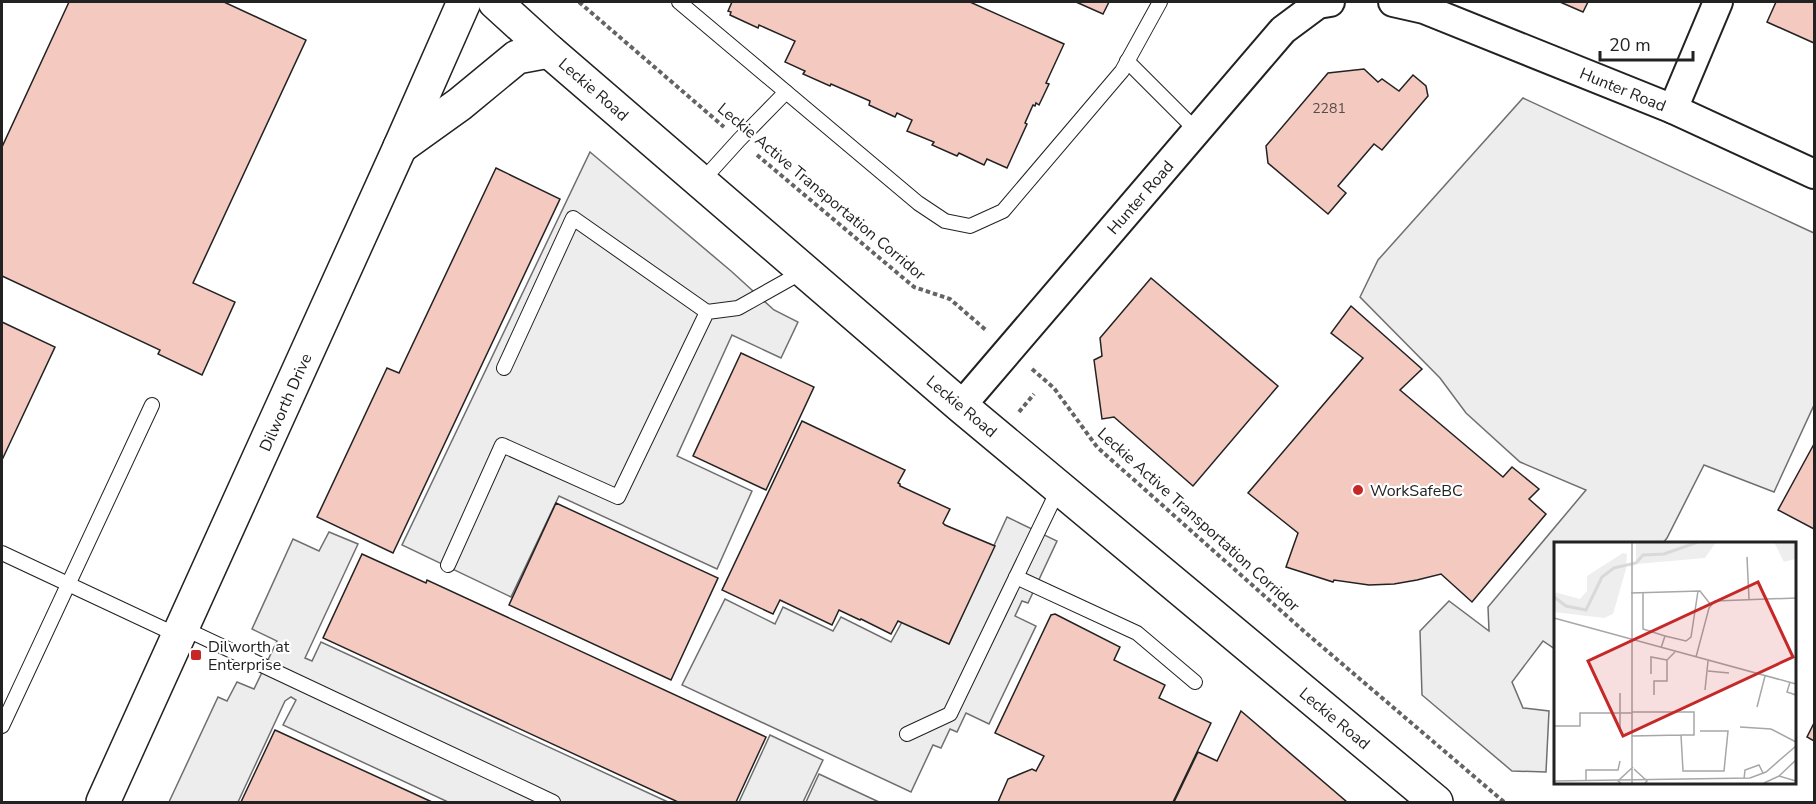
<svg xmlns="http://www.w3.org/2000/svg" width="1816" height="804" font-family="'Nunito Sans',sans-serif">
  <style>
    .parking { fill: #ededed; stroke: #6f6f6f; stroke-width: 1.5 }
    .building { fill: #f3c9c0; stroke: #222; stroke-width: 1.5 }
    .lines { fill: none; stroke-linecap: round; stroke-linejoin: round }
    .lane-casing { stroke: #222; stroke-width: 16 }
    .street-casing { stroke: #222; stroke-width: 32 }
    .secondary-casing { stroke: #222; stroke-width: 36 }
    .path { stroke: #646464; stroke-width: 4; stroke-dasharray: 4.5 3; stroke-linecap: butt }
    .lane { stroke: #fff; stroke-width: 14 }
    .street { stroke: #fff; stroke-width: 28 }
    .secondary { stroke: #fff; stroke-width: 33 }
    .poi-dot { fill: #c62828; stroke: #fff; stroke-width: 2 }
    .labels { text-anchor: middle; stroke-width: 4.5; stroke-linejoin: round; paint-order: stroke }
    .number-label { font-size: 14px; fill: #564c4a }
    .street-label { font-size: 16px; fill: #222; stroke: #fff }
    .poi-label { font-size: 16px; fill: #222; stroke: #fff; text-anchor: start }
    .inset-river { fill: none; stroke: #d9d9d9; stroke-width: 3 }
    .inset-road { fill: none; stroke: #a7a7a7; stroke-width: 1.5 }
    .view { fill: #c62828; fill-opacity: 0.15; stroke: #c62828; stroke-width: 3 }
    .inset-edge { fill: none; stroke: #222; stroke-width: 3 }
  </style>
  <rect width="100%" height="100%" fill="#fff"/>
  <g class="parking">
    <path d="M1523,98L1814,233V405L1774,492L1704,465L1667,538L1663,543H1555V649L1543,641L1512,682L1523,708L1549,711L1546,772L1512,771L1422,695L1420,631L1449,601L1489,631L1488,607L1586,490L1520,462L1466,413L1440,378L1360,297L1378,260Z"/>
    <path d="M590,152L731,271L774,310L798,322L781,358L732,335L677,456L752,491L717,569L559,496L511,597L402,545Z"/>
    <path d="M1007,517L1057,541L1028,603L1022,601L1015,616L1036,626L989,724L966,713L957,732L950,729L941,748L933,745L911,792L682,685L725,599L775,624L783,607L833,631L841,617L891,642L902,622L949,644Z"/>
    <path d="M329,532L358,544L305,658L312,661L321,642L668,802H448L283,725L296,700L291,697L285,701L238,802H169L218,697L227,701L237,682L254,689L277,641L252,629L293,539L319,551Z"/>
    <path d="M770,735L823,760L803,802H739Z"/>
    <path d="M819,774L879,802H806Z"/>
  </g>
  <g class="building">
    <path d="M69,2H224L306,40L193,283L235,302L202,375L158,354L160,350L2,276V147Z"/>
    <path d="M732,2H970L1064,44L1046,83L1049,84L1039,105L1036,103L1035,106L1033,105L1025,123L1027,124L1007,168L987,159L984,165L959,153L957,156L932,145L934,142L907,131L912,120L897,113L895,117L869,105L870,101L831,84L830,86L803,74L805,71L785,62L795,41L759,25L758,28L730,15L731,12L728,11Z"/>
    <path d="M1076,2H1109L1103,14Z"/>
    <path d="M1560,2H1588L1583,12Z"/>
    <path d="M1776,2H1814V43L1767,22Z"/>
    <path d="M1364,69L1378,82L1382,79L1399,91L1413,75L1426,86L1428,96L1382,150L1374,144L1338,186L1346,193L1328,214L1268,163L1266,146L1328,73Z"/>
    <path d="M496,168L560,199L393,553L317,517L387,368L399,373Z"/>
    <path d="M1151,278L1278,386L1193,486L1114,417L1102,419L1094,360L1102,356L1100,338Z"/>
    <path d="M1351,306L1422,369L1400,390L1503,477L1512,467L1539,489L1529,499L1546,514L1472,602L1441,574L1417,580L1394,584L1369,585L1334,580L1333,582L1286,567L1298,533L1248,493L1363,358L1331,333Z"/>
    <path d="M2,322L55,347L2,460Z"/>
    <path d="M741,353L814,387L766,490L693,456Z"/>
    <path d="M802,421L905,470L898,483L900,484V486L950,509L943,523L945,525L995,546L949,644L898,621L891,634L861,619L860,620L839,610L832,625L780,600L773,614L722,590Z"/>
    <path d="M1814,444V529L1778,510Z"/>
    <path d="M556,503L718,578L671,680L509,605Z"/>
    <path d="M362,554L426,583L427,580L766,737L736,802H678L323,638Z"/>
    <path d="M1055,614L1120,647L1114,660L1165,685L1159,698L1211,723L1173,802H998L1008,779L1032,769L1036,771L1044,756L995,733L1051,615Z"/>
    <path d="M1241,711L1347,802H1174L1198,752L1217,761Z"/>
    <path d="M1814,723V741L1807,737Z"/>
    <path d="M275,730L432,802H241Z"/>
  </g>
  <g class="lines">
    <g class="lane-casing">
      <g id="lane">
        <path d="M679,2L786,92L739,140L701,182"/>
        <path d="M1127,61L1197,131"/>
        <path d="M786,92L918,203L945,221L970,226L1003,211L1122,71L1160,2"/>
        <path d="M504,368L573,218L707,312"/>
        <path d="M2,553L179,636"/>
        <path d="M448,565L502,445L618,497L707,312L738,308L804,271"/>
        <path d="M1016,577L1137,633L1195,682"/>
        <path d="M183,628L553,802"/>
        <path d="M2,726L152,405"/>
        <path d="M907,734L950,714L1059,488"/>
      </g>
    </g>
    <g class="street-casing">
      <g id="street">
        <path d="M1393,2L1424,9L1673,109L1814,174"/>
        <path d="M1673,109L1718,2"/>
        <path d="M961,406L1283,30L1318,4L1330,2"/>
      </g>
    </g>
    <g class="secondary-casing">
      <g id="secondary">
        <path d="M495,2L549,51L961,406L1436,802"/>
        <path d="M400,147L460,104L517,57L549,51"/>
        <path d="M103,802L400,147L464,2"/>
      </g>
    </g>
    <g class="path">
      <path d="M579,2L724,127"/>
      <path d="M757,155L914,287L950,299L987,331"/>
      <path d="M1032,369L1054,388L1097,447L1306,633L1504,802"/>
      <path d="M1019,412L1034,394"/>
    </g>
    <use href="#lane" class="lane"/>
    <use href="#street" class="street"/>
    <use href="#secondary" class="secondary"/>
  </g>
  <g class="poi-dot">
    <circle cx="1358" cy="490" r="6"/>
    <rect x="190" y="649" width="12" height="12" rx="3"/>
  </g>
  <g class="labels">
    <g class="number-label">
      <text x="1329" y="113">2281</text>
    </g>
    <g class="street-label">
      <text transform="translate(594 89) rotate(41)" y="6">Leckie Road</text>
      <text transform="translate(1623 89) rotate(22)" y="6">Hunter Road</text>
      <text transform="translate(822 191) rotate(40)" y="6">Leckie Active Transportation Corridor</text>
      <text transform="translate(1140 197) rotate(-49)" y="6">Hunter Road</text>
      <text transform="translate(285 402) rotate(-66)" y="6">Dilworth Drive</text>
      <text transform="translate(962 406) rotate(40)" y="6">Leckie Road</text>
      <text transform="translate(1199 519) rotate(42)" y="6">Leckie Active Transportation Corridor</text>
      <text transform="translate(1335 718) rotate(40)" y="6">Leckie Road</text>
    </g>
    <g class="poi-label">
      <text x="1370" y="496">WorkSafeBC</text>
      <text x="208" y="652">Dilworth at<tspan x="208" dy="18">Enterprise</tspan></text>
    </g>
  </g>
  <g transform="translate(1554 542)">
    <rect width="242" height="242" fill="#fff"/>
    <path d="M82,0H162L151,16L82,22ZM220,0H241V17L230,20ZM69,11L73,12L72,27L59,72L50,76L0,70V50L26,57L33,49V34Z" fill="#eee"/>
    <path class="inset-river" d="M0,55L12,64L32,68L48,35L60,26L82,21L89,13L110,12L144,0"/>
    <path class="inset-road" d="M78,0V241M193,15L195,57M77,51L146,49L157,63M89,51V87L111,94L107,106M0,76L77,97M111,94L132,99L137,95L144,49M77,97L242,142M142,115L155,66L161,59L242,56M154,129L175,131M97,132V115L113,118M236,140L233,150L242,153M151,148L154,119M66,151V187M100,153V139H113V118L121,110M203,165L211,134M78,170H140V193H127M0,184H26V171H78M186,185L217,187L242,200M78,194L127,193L129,229H170L174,189H146M80,227L93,239L91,241M225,234L242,218M190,237L191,228L205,223L209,231M0,239L196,236L212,230L242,204M32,239V228H64L66,219M67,241L64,239L79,225M210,241L225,234L242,239"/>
    <path class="view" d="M204,40L239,115L69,194L34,119Z"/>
    <rect width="242" height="242" class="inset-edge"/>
  </g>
  <rect width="1816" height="804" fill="none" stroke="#222222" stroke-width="6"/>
  <path d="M1600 51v9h93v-9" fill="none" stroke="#222222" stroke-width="3"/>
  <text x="1609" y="51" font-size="18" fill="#222222" stroke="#ffffff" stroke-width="4.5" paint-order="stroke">20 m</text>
</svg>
